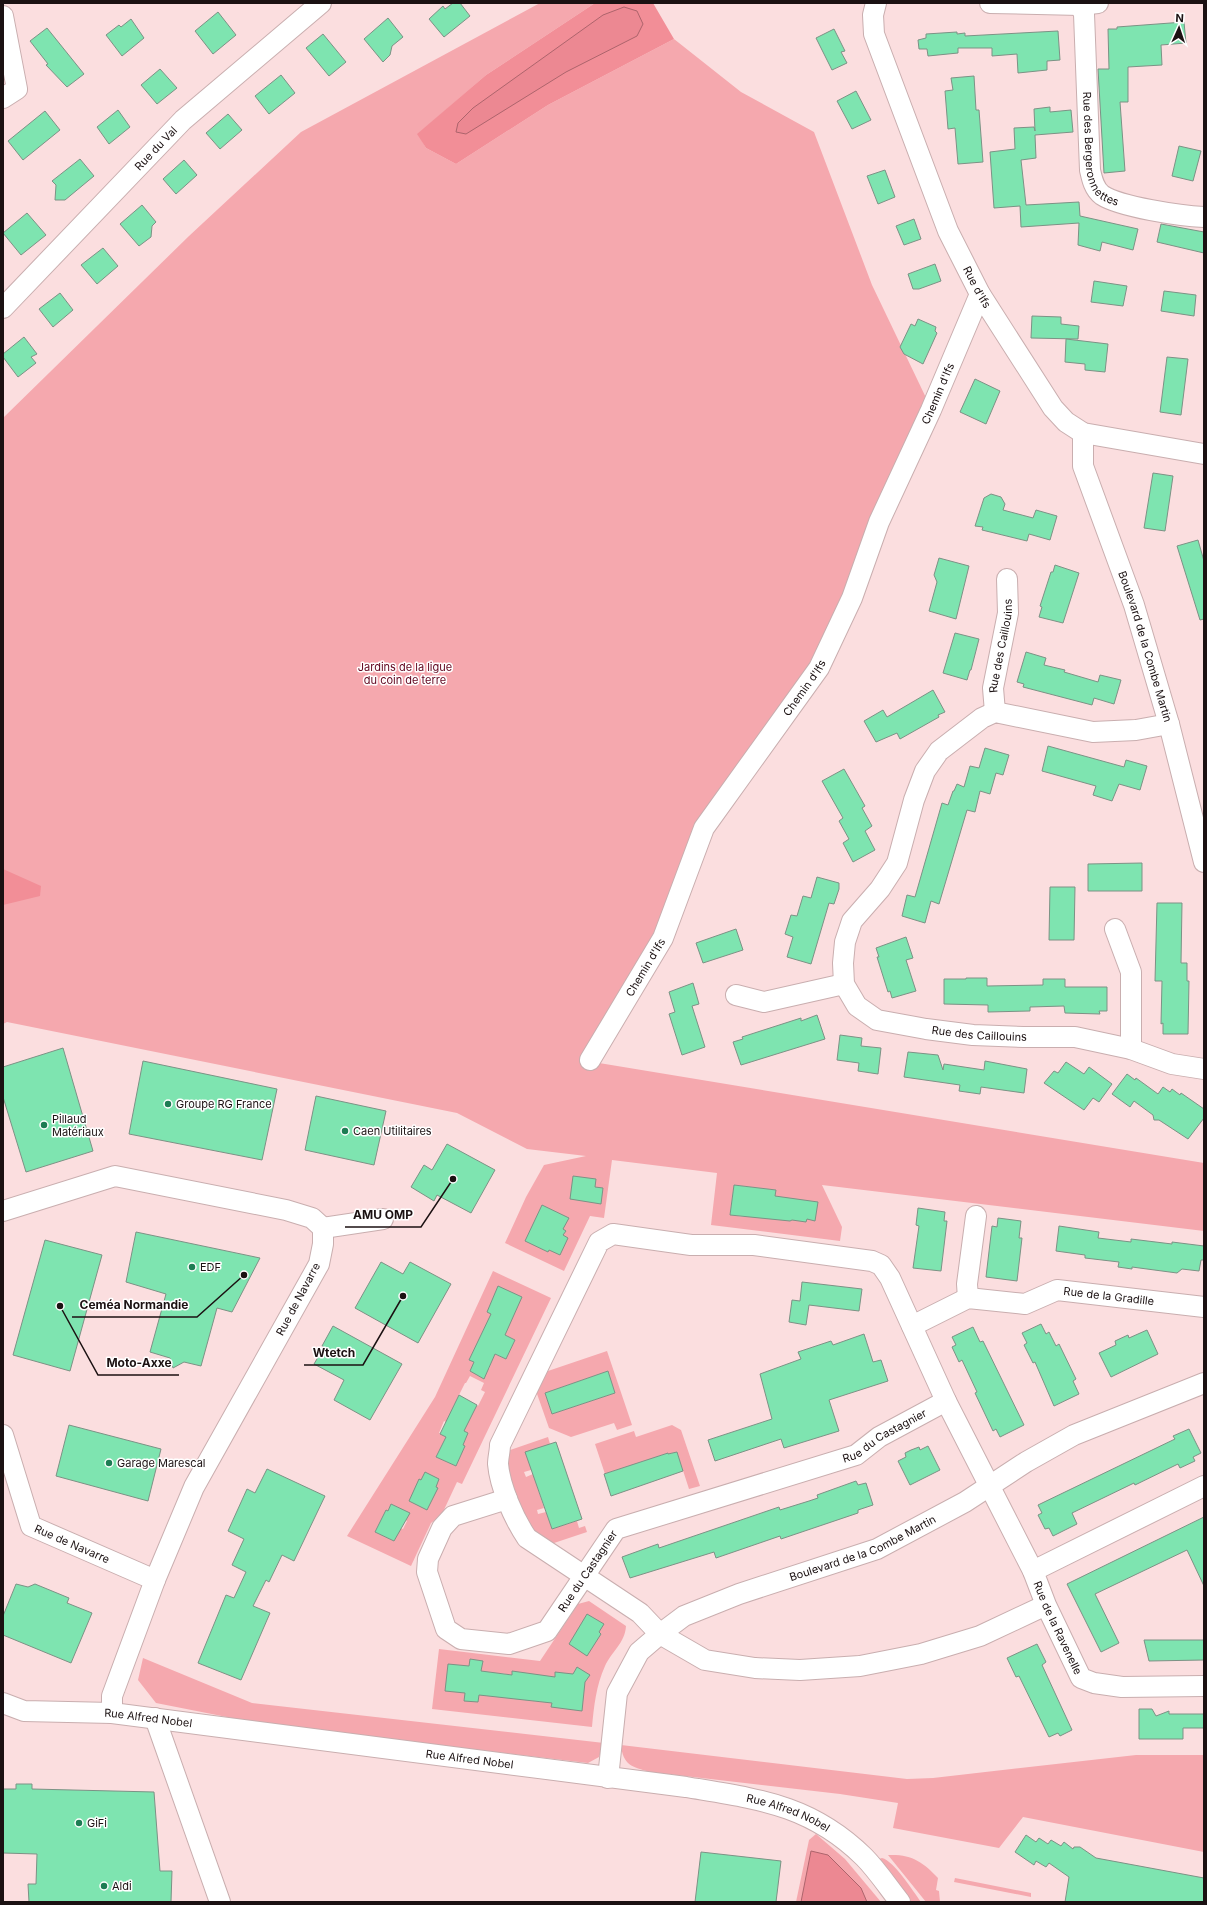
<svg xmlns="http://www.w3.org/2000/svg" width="1207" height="1905" font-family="Inter,sans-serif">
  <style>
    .green { fill: #f5a8ae; fill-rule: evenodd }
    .forest { fill: #f28e97 }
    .water { fill: #ec8892; stroke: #ad646c }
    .building { fill: #7ee4b0; stroke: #7c9285 }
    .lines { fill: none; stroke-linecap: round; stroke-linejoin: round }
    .street-casing { stroke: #c9aeaf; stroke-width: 22 }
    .street { stroke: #fff; stroke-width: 20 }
    .poi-dot { fill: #1d7c53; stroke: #fff; stroke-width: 1.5 }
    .labels { text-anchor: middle; stroke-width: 3; stroke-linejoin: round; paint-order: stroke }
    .street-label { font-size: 11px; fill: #1b1112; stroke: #fff }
    .park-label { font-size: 11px; fill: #60041d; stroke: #fff }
    .poi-label { font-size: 11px; fill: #1b1112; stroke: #fff; text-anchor: start }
    .leader { fill: none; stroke: #1b1112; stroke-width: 1.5 }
    .callout-dot { fill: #1b1112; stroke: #fff; stroke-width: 1.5 }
    .callout-label { font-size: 12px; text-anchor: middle; font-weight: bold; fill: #1b1112; stroke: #fff; stroke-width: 3; stroke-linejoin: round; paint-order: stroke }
  </style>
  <rect width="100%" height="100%" fill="#fbdedf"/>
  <g class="green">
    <path d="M540,3H595L486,75L418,134L426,148L456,164L548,105L674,39L741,92L814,132L872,285L929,404L855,602L710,819L593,1062L1204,1163V1231L822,1185L842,1227L840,1241L711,1225L717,1173L612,1160L604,1218L590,1216L564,1271L505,1243L526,1197L544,1165L586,1156L527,1149L457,1113L7,1022L3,1024V418L189,236L301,132ZM734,1185L776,1190L745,1217L730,1215Z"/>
    <path d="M493,1271L551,1298L462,1484L457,1482L442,1514L431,1523L411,1566L347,1536L435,1397ZM486,1326L515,1340L506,1359L494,1354L489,1369L469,1360ZM470,1376L484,1383L481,1390L485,1392L478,1406L476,1405L471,1416L453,1407L465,1383H466ZM444,1421L468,1433L463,1445L465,1446L456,1466L436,1457L446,1437L439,1433ZM391,1504L405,1511L402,1518L407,1521L403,1529L400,1528L394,1541L375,1532L386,1511H388Z"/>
    <path d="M607,1351L632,1425L617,1430L614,1423L571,1437L549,1428L536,1391L545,1372ZM608,1371L615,1393L552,1414L545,1393Z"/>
    <path d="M672,1425L681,1430L700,1486L689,1489L677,1452L668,1454V1453L605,1474L595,1444L634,1431L636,1437Z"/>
    <path d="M548,1437L550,1444L531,1470L524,1472L526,1477L533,1474L544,1508L537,1510L538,1514L546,1512L552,1529L577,1521L579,1528L585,1526L587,1532L551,1544L528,1529L504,1458L507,1451Z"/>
    <path d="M589,1601L626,1626C625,1643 612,1651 605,1666C596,1686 594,1706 592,1727L432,1709L439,1649L540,1661L578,1604ZM512,1672L541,1702L498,1696L501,1673L512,1675Z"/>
    <path d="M143,1658L252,1703L604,1743L599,1757L588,1763L273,1726L156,1703L138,1680Z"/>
    <path d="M621,1745L907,1779L933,1778L1136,1755H1204V1852L1023,1817L999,1848L893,1828L898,1803L840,1794L650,1772C632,1767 623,1765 621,1745Z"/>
    <path d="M816,1834L845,1859L881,1902H796L809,1840Z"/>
    <path d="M888,1855C912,1854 923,1862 938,1878L936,1890L939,1891L940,1902H926Z"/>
    <path d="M882,1858C894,1861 913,1891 921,1902H911L876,1860Z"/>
    <path d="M955,1878L1031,1893V1897L954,1882Z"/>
  </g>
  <g class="forest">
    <path d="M595,3H653L674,39L548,105L456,164L426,148L417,134L486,75Z"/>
    <path d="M3,869L41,886L40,896L3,905Z"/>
  </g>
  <g class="water">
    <path d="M624,7L637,11L643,24L637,36L566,72L466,134L456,132L458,123L473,108L603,15Z"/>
    <path d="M811,1851L828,1855L861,1888L867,1902H801Z"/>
  </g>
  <g class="building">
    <path d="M453,3H460L470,16L444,37L429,19L443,6L445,9Z"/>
    <path d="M218,12L236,35L213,54L195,31Z"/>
    <path d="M388,18L403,37L392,46L390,55L383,62L364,39Z"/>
    <path d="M131,19L144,38L122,56L106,35L119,25L121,27Z"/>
    <path d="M1184,22L1186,43L1161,45L1162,65L1128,67V102H1120L1125,171L1104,173L1098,69H1109L1108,29H1117V27Z"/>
    <path d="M47,28L84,74L67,87L46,65L48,64L30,41Z"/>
    <path d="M834,29L845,51L841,52L847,63L832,70L816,38Z"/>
    <path d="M1058,31L1060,60L1047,61V70L1018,73L1017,54L992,56V48H958V53L928,56L927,49H919L918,40L926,38V34L957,32V34L965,33V36Z"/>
    <path d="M323,34L346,62L329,76L306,48Z"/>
    <path d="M160,69L177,88L157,104L141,85Z"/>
    <path d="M281,75L295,93L269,114L255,96Z"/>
    <path d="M974,76L976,110H979L983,162L958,164L955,128L948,129L945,91L953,90L951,78Z"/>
    <path d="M856,91L871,120L852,129L837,101Z"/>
    <path d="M1050,107V112L1071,110L1073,132L1035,135L1036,158L1021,160L1026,205L1079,202L1080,216L1138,229L1133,250L1102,242L1100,251L1078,245L1079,223L1021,227L1020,206L994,208L990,152L1015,149L1014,128L1034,127L1035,131L1034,109Z"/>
    <path d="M118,110L130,127L109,144L97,127Z"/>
    <path d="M45,111L60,130L23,160L8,141Z"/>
    <path d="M228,114L242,130L220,149L206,133Z"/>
    <path d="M1179,146L1201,151L1193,181L1172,176Z"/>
    <path d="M80,159L94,176L65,200H55L56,185L52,181Z"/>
    <path d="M184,160L197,175L176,194L163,179Z"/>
    <path d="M885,170L895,197L878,204L867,176Z"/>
    <path d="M142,205L156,222L152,226L151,237L139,246L120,224Z"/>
    <path d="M27,213L46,235L21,255L3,233Z"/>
    <path d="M914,219L921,239L904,245L896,226Z"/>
    <path d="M1161,224L1204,232V253L1157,242Z"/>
    <path d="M103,248L118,266L97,284L81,265Z"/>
    <path d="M935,264L941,281L919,289H913L908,274Z"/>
    <path d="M1094,281L1127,286L1123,306L1091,302Z"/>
    <path d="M1164,291L1196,295L1194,316L1161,311Z"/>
    <path d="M60,293L73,310L53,327L39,309Z"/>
    <path d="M1032,316L1061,317V324L1079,326L1078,339L1031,338Z"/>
    <path d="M918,319L936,327L935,331L937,333L923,364L904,354L900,347L911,324L915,326Z"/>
    <path d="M24,337L37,354L31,357L36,363L18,377L3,357V354Z"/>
    <path d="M1066,339L1108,344L1105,372L1085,370V364L1065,362Z"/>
    <path d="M1167,357L1188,359L1181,415L1160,412Z"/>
    <path d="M975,379L1000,391L986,424L960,412Z"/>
    <path d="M1153,473L1173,476L1165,531L1144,528Z"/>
    <path d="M991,494L1001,497L1005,504L1003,510L1033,518L1036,510L1057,516L1050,540L1029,534L1027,541L982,530L983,527L975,526L984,498Z"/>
    <path d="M1198,540L1204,561V619L1200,620L1177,546Z"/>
    <path d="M939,558L969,566L956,619L929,611L937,582L934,575Z"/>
    <path d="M1055,565L1079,573L1063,623L1039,617L1042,607L1040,606L1051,572H1053Z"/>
    <path d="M955,633L979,639L971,670H970L967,680L943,673Z"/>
    <path d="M1026,652L1046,658L1044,665L1065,670L1064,672L1098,682L1100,675L1121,680L1114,704L1094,698L1092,705L1023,687L1024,684L1017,682Z"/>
    <path d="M933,690L945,712L938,715L939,717L900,739L897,733L876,742L864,721L883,710L887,717Z"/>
    <path d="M1048,746L1124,767L1126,760L1147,766L1140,790L1119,784L1112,801L1093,795L1096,786L1042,771Z"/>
    <path d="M985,748L1009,755L1003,775L996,773L990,794L980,791L975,812L967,810L939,904L931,901L925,923L902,916L907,895L915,897L942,803L948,805L953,791H954L957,784L964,787L970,766L979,768Z"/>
    <path d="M844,769L865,806L862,808L872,826L865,831L875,850L853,862L843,843L849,839L839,821L843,818L822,781Z"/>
    <path d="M1142,863V891H1088V864Z"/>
    <path d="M817,877L839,883V889L834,904L829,903L811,964L787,957L793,937L785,934L791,915L797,916L803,896L811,898Z"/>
    <path d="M1050,887H1075L1074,940H1049Z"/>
    <path d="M1157,903H1182L1181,963H1187V981H1189L1188,1034H1163V1023L1161,1024L1162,981H1155Z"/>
    <path d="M736,929L743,950L703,963L696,943Z"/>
    <path d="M906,937L913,958L906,960L916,991L892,998L890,991L888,992L877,957H879L876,948Z"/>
    <path d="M966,978H987V986L1043,985V979H1065V987H1107V1011H1099L1100,1014L1065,1013L1064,1006L1030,1007V1011L988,1012V1005L944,1004V979H966Z"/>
    <path d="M693,983L699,1004L692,1006L705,1047L682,1055L669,1014L675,1012L669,992Z"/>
    <path d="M817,1015L825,1039L741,1065L733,1042L743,1039L742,1037L801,1018V1021Z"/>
    <path d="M840,1035L862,1038L861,1046L881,1048L878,1074L858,1071L859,1063L837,1060Z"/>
    <path d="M63,1048L93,1151L26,1172L3,1097V1067Z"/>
    <path d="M908,1052L938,1055L943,1070L944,1064L984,1070L985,1061L1027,1069L1024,1093L981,1087L980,1094L959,1091L960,1085L904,1077Z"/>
    <path d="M143,1061L277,1089L262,1160L129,1134Z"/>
    <path d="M1066,1062L1084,1074L1089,1067L1112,1084L1099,1102L1093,1098L1084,1110L1044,1083L1054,1071L1058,1073Z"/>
    <path d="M1127,1074L1135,1080L1136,1078L1158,1094L1163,1087L1170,1092L1172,1089L1180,1095L1181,1093L1204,1109V1118L1188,1139L1159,1120H1154L1153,1115L1134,1101L1130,1107L1112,1094Z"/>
    <path d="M316,1096L386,1111L374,1165L305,1150Z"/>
    <path d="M447,1144L495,1170L471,1213L437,1195L434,1201L411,1187L424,1165L432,1170Z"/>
    <path d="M573,1176L596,1179L595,1187L603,1188L601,1204L570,1199Z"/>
    <path d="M734,1185L776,1190L775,1196L818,1202L815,1221L807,1219L806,1222L792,1220L790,1221L730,1215Z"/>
    <path d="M542,1205L569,1218L563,1229L566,1231L563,1235L568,1238L560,1255L549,1250L548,1252L525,1241Z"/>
    <path d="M918,1208L945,1212L944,1221H947L941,1271L913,1268L919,1226L916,1225Z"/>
    <path d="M998,1218L1021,1221L1019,1238H1022L1017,1281L986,1277L992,1226L997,1227Z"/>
    <path d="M1059,1226L1099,1232L1098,1238L1131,1242V1239L1172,1244V1242L1204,1246V1260H1201L1199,1271L1182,1269L1177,1273L1132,1267V1269L1118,1267L1119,1262L1085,1258V1255L1056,1251Z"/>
    <path d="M136,1232L260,1258L232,1312L217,1308L201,1366L184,1362L173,1368L170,1358L150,1352L166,1294L126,1282Z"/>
    <path d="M45,1240L102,1255L70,1371L13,1355Z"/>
    <path d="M381,1262L403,1274L410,1262L451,1284L418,1343L355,1308Z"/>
    <path d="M802,1282L862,1289L859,1311L809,1305L806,1325L789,1322L792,1300L800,1301Z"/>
    <path d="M498,1286L522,1297L505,1335L515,1340L506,1359L495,1354L484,1379L470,1371L474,1362L469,1360L491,1314L487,1312Z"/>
    <path d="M1041,1324L1046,1334L1049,1332L1056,1346L1059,1344L1076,1379L1073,1381L1079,1394L1054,1406L1035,1362L1033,1363L1024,1345L1027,1343L1022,1333Z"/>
    <path d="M333,1326L402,1364L370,1420L334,1400L344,1380L314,1364L324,1347L322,1346Z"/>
    <path d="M973,1327L980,1342L983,1341L1024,1425L1000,1437L996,1429L993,1431L975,1393L977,1392L962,1360L959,1362L952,1347L956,1345L952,1337Z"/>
    <path d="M1147,1330L1158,1354L1111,1377L1099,1353L1116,1345L1115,1341L1128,1335L1129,1338Z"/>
    <path d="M864,1334L873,1362L881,1360L888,1381L829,1400L839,1431L784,1448L781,1439L715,1461L708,1440L772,1419L760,1374L801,1359L798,1352L831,1341L833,1345Z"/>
    <path d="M608,1371L615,1393L552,1414L545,1393Z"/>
    <path d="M459,1395L477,1405L464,1431L468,1433L463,1445L465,1446L456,1466L436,1457L446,1437L440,1434Z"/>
    <path d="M69,1425L161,1449L148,1501L56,1476Z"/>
    <path d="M1189,1429L1201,1453L1193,1457L1195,1461L1180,1468L1178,1464L1135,1485L1134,1483L1072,1513L1077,1524L1053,1536L1049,1528L1045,1529L1038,1515L1042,1513L1038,1505L1175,1439L1173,1436Z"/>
    <path d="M556,1442L582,1519L552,1529L525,1452Z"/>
    <path d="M928,1446L940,1470L910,1485L898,1461L906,1457L905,1453L911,1450L919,1447L920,1450Z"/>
    <path d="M677,1452L683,1471L611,1496L604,1474L668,1453V1454Z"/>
    <path d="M267,1469L325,1496L294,1561L282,1555L269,1582L266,1580L253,1606L270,1613L241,1680L198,1663L226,1595L234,1598L246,1572L232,1565L244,1539L228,1531L247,1489L255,1493Z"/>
    <path d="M425,1472L439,1479L436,1487L438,1488L427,1510L409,1501L419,1479L421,1480Z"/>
    <path d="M856,1481L858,1485L866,1483L873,1505L858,1510V1513L781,1539L780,1536L716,1558L714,1552L630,1578L622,1557L658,1544L659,1548L779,1507L780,1510L809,1501L818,1498L817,1495Z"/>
    <path d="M391,1504L410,1513L394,1541L375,1532L386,1510L388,1511Z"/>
    <path d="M1204,1517V1586L1187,1550L1095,1594L1119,1643L1101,1652L1067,1584Z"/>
    <path d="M16,1584L28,1587L35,1584L69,1598L67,1603L92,1613L71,1663L3,1635V1616Z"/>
    <path d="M587,1614L604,1624L599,1632L601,1634L587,1656L569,1644Z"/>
    <path d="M1144,1640H1204V1660L1149,1661Z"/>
    <path d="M1037,1644L1046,1662L1042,1665L1072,1730L1060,1736L1058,1733L1049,1737L1019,1676L1016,1677L1007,1658Z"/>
    <path d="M470,1659L483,1661L481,1671L512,1675V1671L555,1677V1672L573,1674L577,1667L590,1675L585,1682L582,1711L551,1707L552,1703L479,1695L478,1702L464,1701L465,1693L445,1691L448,1664L469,1666Z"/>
    <path d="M1139,1709H1152L1156,1716L1169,1711V1714H1204V1728H1183V1739H1139Z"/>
    <path d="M16,1784H32V1789L154,1792L160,1871H172L171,1902H29L28,1884H36L37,1854L3,1853V1789H16Z"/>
    <path d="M1026,1835L1036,1842L1039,1838L1048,1844L1051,1840L1061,1846L1064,1842L1073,1849L1074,1847H1080L1096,1858L1204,1878V1902H1065L1069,1877L1049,1863L1046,1867L1036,1861L1034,1865L1015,1852Z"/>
    <path d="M701,1852L781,1861L776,1902H695Z"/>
  </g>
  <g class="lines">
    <g class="street-casing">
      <g id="street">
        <path id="s1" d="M876,3L873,15L874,34L948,231L980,294L1053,408L1066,422L1083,433L1204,454"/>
        <path d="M990,3L1080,5L1098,3"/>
        <path id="s2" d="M1080,5L1084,14L1090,170C1092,179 1094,189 1102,195C1120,207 1181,216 1204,217"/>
        <path d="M3,16L17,89L3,98"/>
        <path id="s3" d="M3,308L183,120L321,3"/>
        <path id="s4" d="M1083,433V466L1134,605L1169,724L1204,862"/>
        <path id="s5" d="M995,712L993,688L1008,613L1007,579"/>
        <path id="s6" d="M1169,724L1136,730L1093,732L995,712L982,718L939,751L925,771L914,800L897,863L880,889L852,921L845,942L843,963L844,984L857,1006L877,1020L926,1029L973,1035L1023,1037H1075L1131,1049L1172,1064L1204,1069"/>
        <path d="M1115,929L1131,972V1049"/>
        <path d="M736,995L764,1002L844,984"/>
        <path id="s7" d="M590,1060L663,938L704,828L819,668L852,598L879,522L931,410L980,294"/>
        <path d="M3,1211L115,1176L286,1210L312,1218L323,1228V1244L319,1264L194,1487L155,1580L112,1696V1713"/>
        <path d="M323,1228L383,1219"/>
        <path d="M968,1298L967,1284L976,1216"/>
        <path id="s8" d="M912,1326L968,1298L1025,1304L1057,1290L1204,1307"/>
        <path id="s9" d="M3,1435L31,1526L155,1580"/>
        <path id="s10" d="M507,1499L453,1516L442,1528L428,1559L427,1572L446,1629L461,1639L509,1644L547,1631L616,1529L856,1455L879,1437L946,1401"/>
        <path d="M1033,1571L1204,1486"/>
        <path id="s11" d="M1046,1605L980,1636L921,1654L860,1666L800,1670L755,1668L705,1660L660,1634L640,1613L527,1538C514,1519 500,1487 498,1464C498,1458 500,1451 500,1445L599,1242L613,1234L691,1245H754L872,1261L881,1265L890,1278L946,1401L1033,1571L1046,1605L1081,1678L1094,1683L1122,1687L1204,1686"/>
        <path id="s12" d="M3,1703L24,1711L112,1713L686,1787C757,1799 810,1804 864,1857C877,1870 888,1887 900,1902"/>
        <path d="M155,1718L220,1902"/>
        <path id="s13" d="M608,1778L617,1693L639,1652L660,1634L684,1616L739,1594L877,1549L965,1502L1026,1462L1074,1435L1204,1383"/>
      </g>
    </g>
    <use href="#street" class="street"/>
  </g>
  <g class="poi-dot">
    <circle cx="168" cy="1104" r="4"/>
    <circle cx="44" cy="1125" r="4"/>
    <circle cx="345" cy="1131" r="4"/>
    <circle cx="192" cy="1267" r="4"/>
    <circle cx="109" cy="1463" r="4"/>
    <circle cx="79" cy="1823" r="4"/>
    <circle cx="104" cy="1886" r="4"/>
  </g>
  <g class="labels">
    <g class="street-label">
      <text dy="4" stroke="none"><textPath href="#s2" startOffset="150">Rue des Bergeronnettes</textPath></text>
      <text dy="4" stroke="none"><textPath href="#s3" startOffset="221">Rue du Val</textPath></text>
      <text dy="4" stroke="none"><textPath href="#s1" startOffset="305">Rue d'Ifs</textPath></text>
      <text dy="4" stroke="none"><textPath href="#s7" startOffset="756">Chemin d'Ifs</textPath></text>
      <text dy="4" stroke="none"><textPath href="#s5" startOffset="67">Rue des Caillouins</textPath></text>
      <text dy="4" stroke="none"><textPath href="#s4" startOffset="224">Boulevard de la Combe Martin</textPath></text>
      <text dy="4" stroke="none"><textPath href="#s7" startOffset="432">Chemin d'Ifs</textPath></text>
      <text dy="4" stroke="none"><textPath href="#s7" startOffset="108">Chemin d'Ifs</textPath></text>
      <text dy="4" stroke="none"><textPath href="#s6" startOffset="657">Rue des Caillouins</textPath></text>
      <text dy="4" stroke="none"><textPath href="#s8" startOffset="207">Rue de la Gradille</textPath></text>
      <text transform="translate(298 1299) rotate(-62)" y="4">Rue de Navarre</text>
      <text dy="4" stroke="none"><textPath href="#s10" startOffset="695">Rue du Castagnier</textPath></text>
      <text dy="4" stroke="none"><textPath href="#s9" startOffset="140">Rue de Navarre</textPath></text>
      <text dy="4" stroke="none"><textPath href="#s13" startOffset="381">Boulevard de la Combe Martin</textPath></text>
      <text dy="4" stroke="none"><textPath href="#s10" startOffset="359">Rue du Castagnier</textPath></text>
      <text dy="4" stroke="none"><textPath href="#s11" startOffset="1585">Rue de la Ravenelle</textPath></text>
      <text dy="4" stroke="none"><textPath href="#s12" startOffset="147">Rue Alfred Nobel</textPath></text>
      <text dy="4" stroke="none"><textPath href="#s12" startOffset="471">Rue Alfred Nobel</textPath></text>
      <text dy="4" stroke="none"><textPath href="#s12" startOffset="795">Rue Alfred Nobel</textPath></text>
    </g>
    <g class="park-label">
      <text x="405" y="671">Jardins de la ligue<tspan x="405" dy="13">du coin de terre</tspan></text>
    </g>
    <g class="poi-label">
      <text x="176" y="1108">Groupe RG France</text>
      <text x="52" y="1123">Pillaud<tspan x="52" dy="13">Matériaux</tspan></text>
      <text x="353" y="1135">Caen Utilitaires</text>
      <text x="200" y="1271">EDF</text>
      <text x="117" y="1467">Garage Marescal</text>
      <text x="87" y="1827">GiFi</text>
      <text x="112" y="1890">Aldi</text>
    </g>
  </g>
  <path class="leader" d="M453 1179L421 1227H345M244 1275L197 1317H72M403 1296L363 1365H304M60 1306L98 1375H179"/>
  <g class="callout-dot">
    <circle cx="453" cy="1179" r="4"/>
    <circle cx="244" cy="1275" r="4"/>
    <circle cx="403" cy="1296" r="4"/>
    <circle cx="60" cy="1306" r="4"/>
  </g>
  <g class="callout-label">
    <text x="383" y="1219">AMU OMP</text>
    <text x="134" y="1309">Ceméa Normandie</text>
    <text x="334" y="1357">Wtetch</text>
    <text x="139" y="1367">Moto-Axxe</text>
  </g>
  <rect width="1207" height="1905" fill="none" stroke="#1b1112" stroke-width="8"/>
  <g transform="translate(1179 28) rotate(3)" stroke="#ffffff" stroke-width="3" paint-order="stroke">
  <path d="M0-3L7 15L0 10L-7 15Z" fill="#1b1112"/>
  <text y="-6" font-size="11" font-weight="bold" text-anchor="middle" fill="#1b1112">N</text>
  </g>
</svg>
